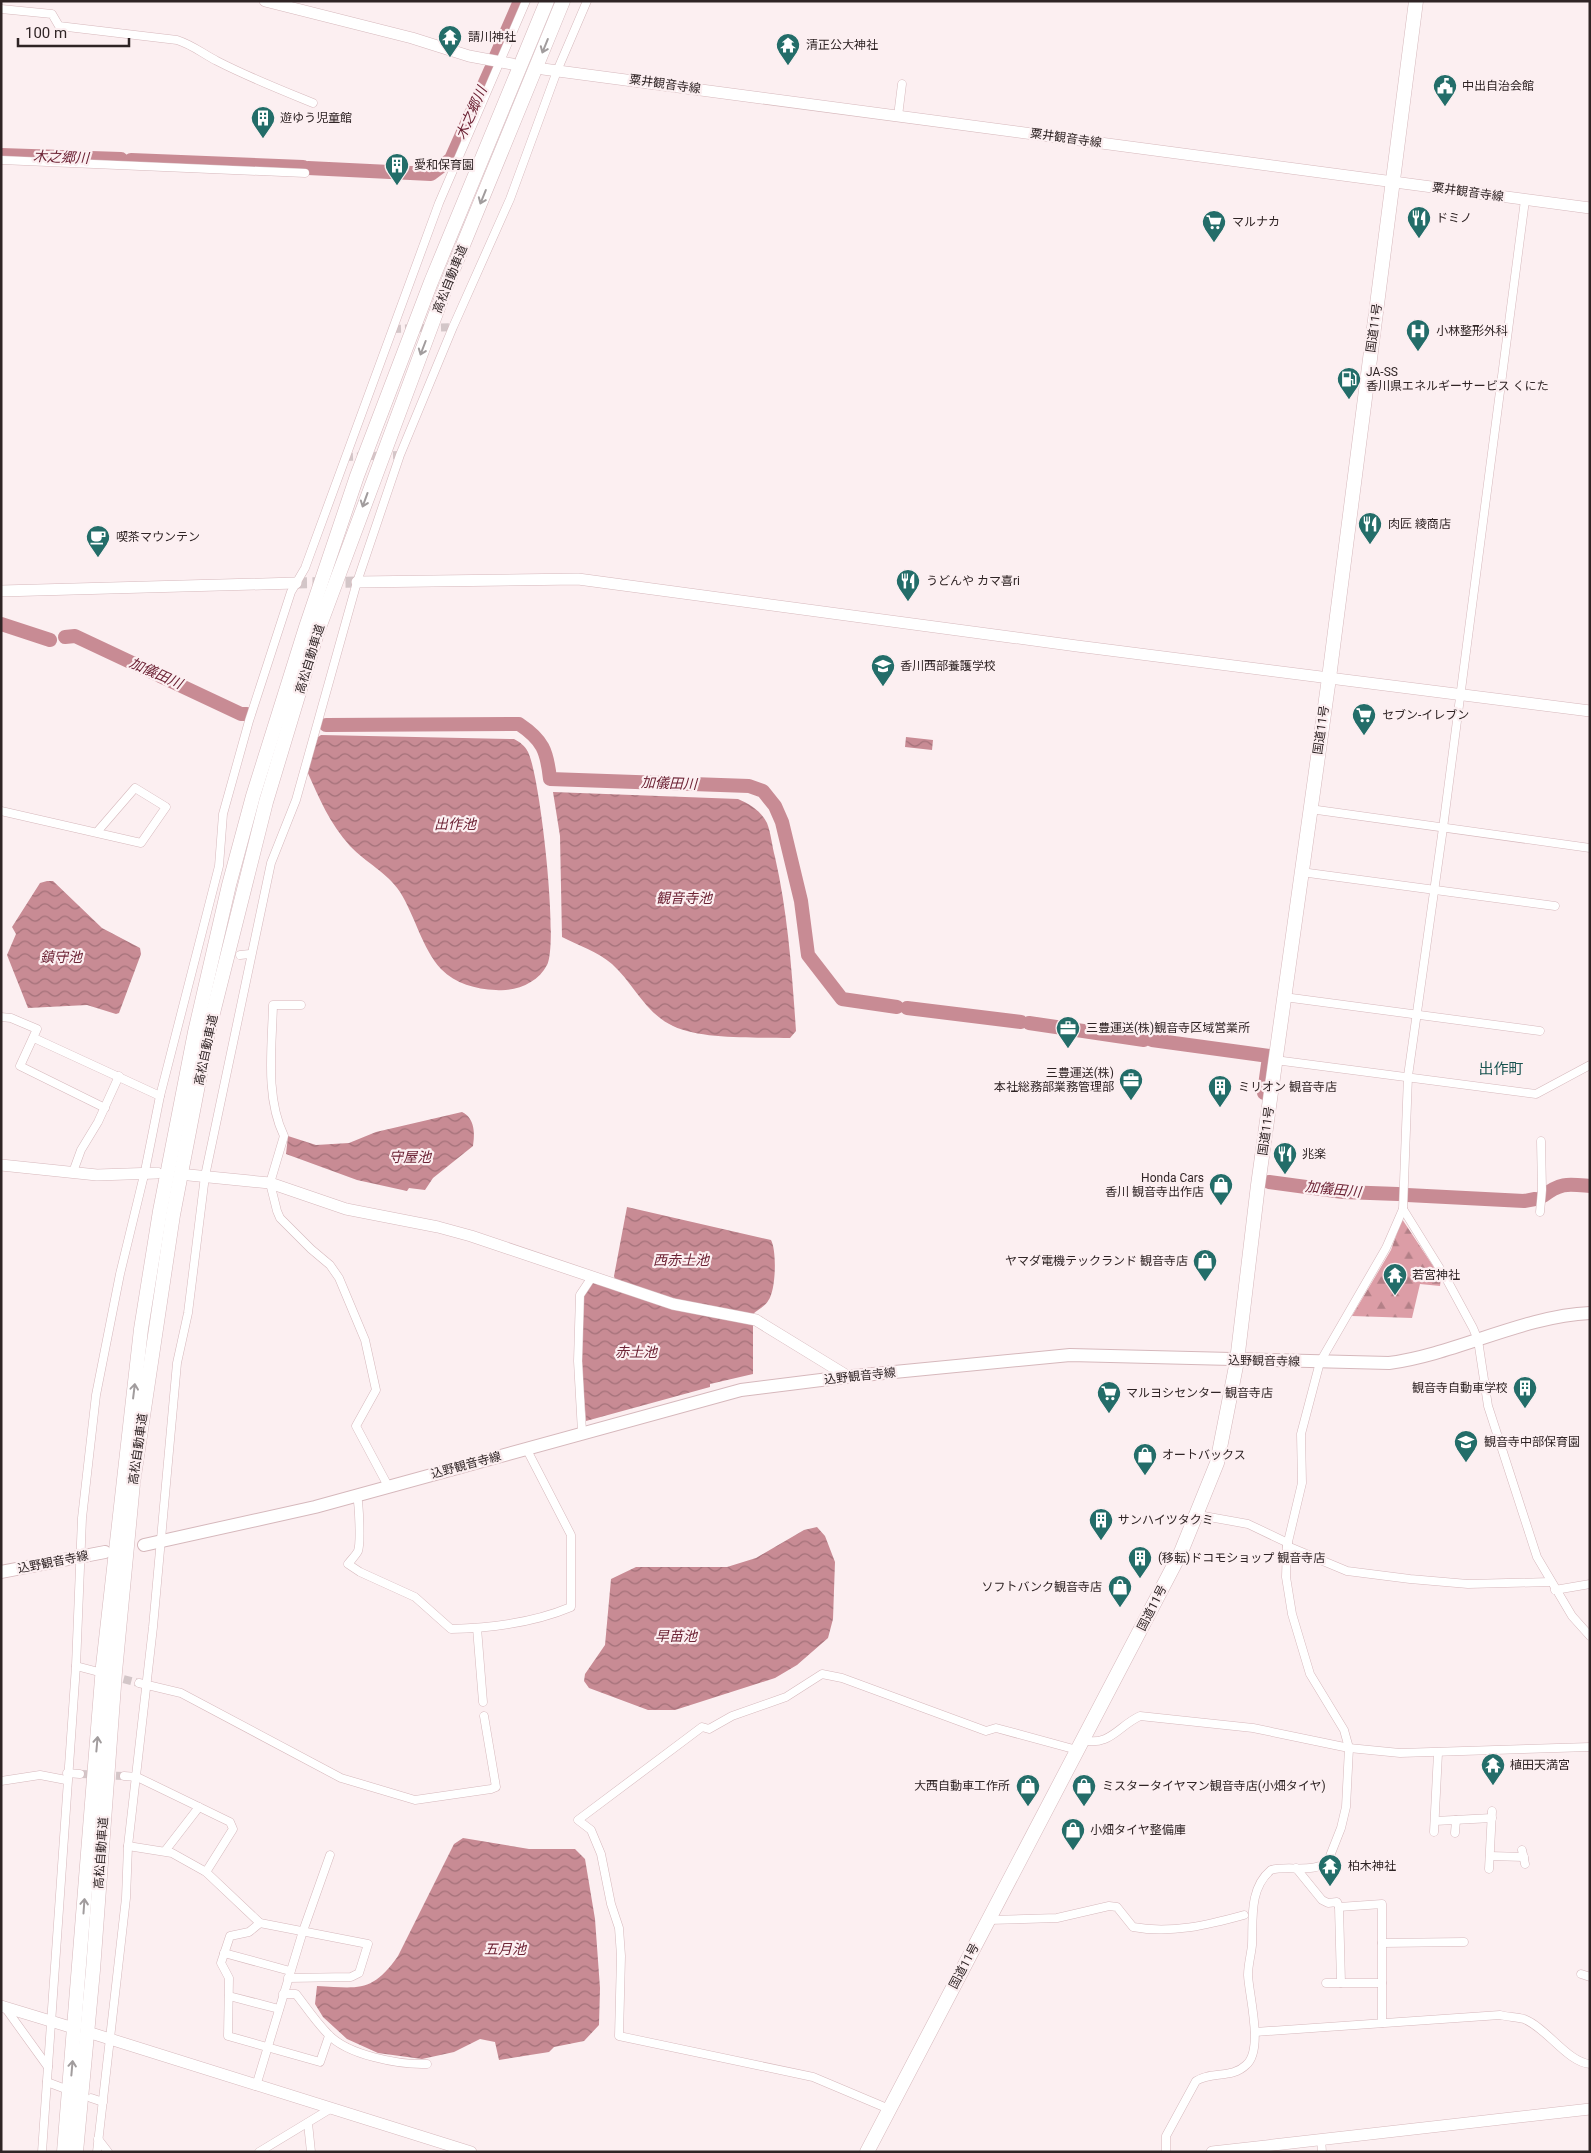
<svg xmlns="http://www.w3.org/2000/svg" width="1591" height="2153" font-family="Roboto,'Noto Sans JP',sans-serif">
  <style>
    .forest { fill: url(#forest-firs) }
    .water { fill: url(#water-waves) }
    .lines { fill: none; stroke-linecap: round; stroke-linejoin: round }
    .river { stroke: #c88b94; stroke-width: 14 }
    .street-tunnel { stroke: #d3c6c8; stroke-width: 8; stroke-dasharray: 8 4; stroke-linecap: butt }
    .secondary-tunnel { stroke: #d3c6c8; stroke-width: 11; stroke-dasharray: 11 5.5; stroke-linecap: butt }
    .street-casing { stroke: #d6b8bc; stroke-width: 9 }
    .secondary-casing { stroke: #d6b8bc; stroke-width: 12 }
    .primary-casing { stroke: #d6b8bc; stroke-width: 14 }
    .highway-casing { stroke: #d6b8bc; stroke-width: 15 }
    .street { stroke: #fff; stroke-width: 8 }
    .secondary { stroke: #fff; stroke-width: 11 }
    .primary { stroke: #fff; stroke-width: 12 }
    .highway { stroke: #fff; stroke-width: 14 }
    .oneway { stroke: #a19c9d }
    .labels { text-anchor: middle; stroke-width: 4.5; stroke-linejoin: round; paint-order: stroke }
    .poi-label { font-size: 12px; fill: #2f2425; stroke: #fceff1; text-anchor: start }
    .street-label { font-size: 12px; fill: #2f2425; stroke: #fceff1 }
    .water-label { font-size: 14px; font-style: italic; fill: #6d2335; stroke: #fceff1 }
    .quarter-label { font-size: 15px; fill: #185350; stroke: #fceff1 }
  </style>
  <defs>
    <pattern id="forest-firs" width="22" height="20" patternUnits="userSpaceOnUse" patternTransform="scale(1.25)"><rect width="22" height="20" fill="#dc9da6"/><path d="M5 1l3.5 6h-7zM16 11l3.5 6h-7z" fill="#b38087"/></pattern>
    <pattern id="water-waves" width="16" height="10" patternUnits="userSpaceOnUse" patternTransform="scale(1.25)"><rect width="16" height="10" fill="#c88b94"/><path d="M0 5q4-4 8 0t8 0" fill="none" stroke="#a37179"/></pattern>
  </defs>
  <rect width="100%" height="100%" fill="#fceff1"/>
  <path class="forest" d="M1402,1219L1441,1278L1440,1286L1420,1284L1412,1318L1352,1316L1391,1250Z"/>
  <g class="water">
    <path d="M321,735L514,739C520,742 525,746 528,752C540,775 559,943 547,965C538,983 515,992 496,990C475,989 456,984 441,969C422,948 415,916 400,892C387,872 366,863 350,846C330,824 319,798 307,771L318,737Z"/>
    <path d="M906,737L933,740L932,750L905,747Z"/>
    <path d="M553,792L738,799C750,804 761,811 767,823C771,833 772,846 775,857C788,914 792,973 796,1031L790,1038C757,1037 702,1040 673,1026C645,1013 634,984 612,964C598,952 578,945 562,937L560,836Z"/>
    <path d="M47,881H53L102,928L140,948L141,954L119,1013L116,1014L87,1005L28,1008L7,955L16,934L12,927L40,883Z"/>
    <path d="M462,1112C475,1118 475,1134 473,1146L433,1178L425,1190L409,1188L407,1191L357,1180L286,1154L288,1136L316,1145L349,1143L376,1132Z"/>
    <path d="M627,1207L771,1240C777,1251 776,1291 768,1301C765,1306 758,1310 753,1314L669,1298L615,1280L614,1276Z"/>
    <path d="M593,1282L753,1324V1374L710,1384V1387L586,1421L581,1363L583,1296Z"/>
    <path d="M817,1527L825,1536L835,1562L833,1619L828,1638L797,1665L775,1678L675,1710H648L589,1688L584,1681L585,1674L605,1645L611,1579L636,1567H727L756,1558L804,1530Z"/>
    <path d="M463,1838L529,1849H575L585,1859L595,1919L600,1988L599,2025L584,2041L554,2047L549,2052L499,2060L495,2042L480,2039L454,2052L422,2059L378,2053L347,2039L323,2017L315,2004L317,1986C359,1988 372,1993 398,1956L454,1844Z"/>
  </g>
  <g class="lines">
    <g class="river">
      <path d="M496,56L520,1"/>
      <path d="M1,155L121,159"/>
      <path d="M131,160L303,167"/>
      <path d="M308,168L431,174L451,159L491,69"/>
      <path d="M1,624L50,640"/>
      <path d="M65,637L75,636L241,714H247"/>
      <path d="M326,725L519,724C543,740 547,751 550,779L749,786L763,791L775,806L782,822L801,901L808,955L842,999L897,1007"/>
      <path d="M907,1008L1021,1022"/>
      <path d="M1029,1023L1144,1040"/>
      <path d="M1152,1040L1269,1056"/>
      <path d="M1264,1093L1268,1064"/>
      <path d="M1269,1182L1343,1192L1398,1194"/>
      <path d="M1407,1195L1524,1201L1535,1199"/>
      <path d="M1543,1196C1561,1182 1568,1184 1590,1186"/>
    </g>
    <g class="street-tunnel">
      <path d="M393,329L453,327"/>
      <path d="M345,457L400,455"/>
      <path d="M112,1676L139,1683"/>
      <path d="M80,1774L124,1776"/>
    </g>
    <path class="secondary-tunnel" d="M296,583L357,582"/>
    <g class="street-casing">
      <g id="street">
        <path d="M1,9L52,14L59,26L177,40C193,45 203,54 217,61C248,77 281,90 313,103"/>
        <path d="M898,116L902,84"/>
        <path d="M1,160L305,173"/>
        <path d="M1310,809L1590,848"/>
        <path d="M1,811L141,843L166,807L135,788L97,832"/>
        <path d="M1301,872L1555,906"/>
        <path d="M240,955L250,954"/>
        <path d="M1284,997L1540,1031"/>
        <path d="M301,1005H273C272,1047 265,1097 284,1136L270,1183L277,1211L280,1218L311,1249L330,1265L339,1278L365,1340L376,1390L356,1426L388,1486"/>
        <path d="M1,1017L11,1018L37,1029L20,1066L105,1108"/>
        <path d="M34,1038L160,1096"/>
        <path d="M1275,1060L1536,1094L1590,1065"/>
        <path d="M73,1172L81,1150L98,1122L119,1076"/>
        <path d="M1403,1209L1447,1280L1473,1328L1478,1340L1488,1406L1537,1557L1572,1616L1590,1636"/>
        <path d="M1540,1212L1542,1190L1541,1141"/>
        <path d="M582,1432L578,1361L580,1295L592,1277"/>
        <path d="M357,1495C359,1505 361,1542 358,1551C356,1555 351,1560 348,1564L360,1572L415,1597L451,1629C493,1628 533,1623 571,1607V1535L526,1448"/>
        <path d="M1198,1515L1248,1524L1288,1543"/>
        <path d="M1287,1546L1347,1571L1410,1579L1468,1584L1550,1582"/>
        <path d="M1555,1590L1590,1584"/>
        <path d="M477,1628L483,1702"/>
        <path d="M76,1666L95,1671"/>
        <path d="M139,1683L181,1693L341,1778L415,1800L491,1789L496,1787L484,1716"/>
        <path d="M1082,1740C1110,1747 1118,1726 1140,1716L1253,1728L1349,1748L1400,1753L1590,1747"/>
        <path d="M67,1773L80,1774"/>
        <path d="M124,1776L137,1777L230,1822L233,1829L206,1872"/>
        <path d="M1,1781L40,1775L66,1780"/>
        <path d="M1435,1821L1492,1818"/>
        <path d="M1434,1832L1438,1753"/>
        <path d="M1455,1833L1456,1820"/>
        <path d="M128,1846L172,1853L206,1872L260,1923L368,1944L359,1973L351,1977L288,1978"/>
        <path d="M1522,1850L1525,1864"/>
        <path d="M165,1851L199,1807"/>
        <path d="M1490,1856L1524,1857"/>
        <path d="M1296,1868L1322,1900L1328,1903L1337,1902L1339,1907"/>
        <path d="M1489,1869L1492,1811"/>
        <path d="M988,1920L1057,1918L1109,1906L1117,1907L1133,1927C1171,1934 1208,1925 1244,1915"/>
        <path d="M260,1923L249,1932L230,1936L221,1963L229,1978L228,2036L320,2062L329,2036"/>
        <path d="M1382,1943L1464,1942"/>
        <path d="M224,1953L290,1971"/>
        <path d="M1581,1974L1590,1977"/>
        <path d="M1326,1983H1382"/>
        <path d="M1341,1983L1339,1907L1382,1904V2023"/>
        <path d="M283,1994H296C306,2007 316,2022 328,2034C347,2055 399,2065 427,2064"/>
        <path d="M229,1996L279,2009"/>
        <path d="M4,2006L48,2067"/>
        <path d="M1255,2032L1500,2015C1508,2017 1517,2017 1524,2019C1547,2028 1567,2062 1590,2064"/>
        <path d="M47,2082L63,2088"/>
        <path d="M256,2086L303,1931L330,1855"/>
        <path d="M91,2098L103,2102"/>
        <path d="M889,2109L813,2077L619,2036L621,1956L619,1928L611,1904L601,1854L591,1830L578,1820L702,1727L709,1729L732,1716L786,1697L822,1674L842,1678L986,1731L996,1728L1077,1750"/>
        <path d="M308,2123L311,2152"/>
        <path d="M98,2139L108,2152"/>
        <path d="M1321,2139L1322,2152"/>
        <path d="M42,2152L76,1666L82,1518L96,1395L120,1274L145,1171L160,1096L219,866L223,814L249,721L291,592L305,568L439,203L526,1"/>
        <path d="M97,2152L126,1898L128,1846L153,1627L177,1363L188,1313L205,1176L271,863L296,800L357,582L400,455L453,327L510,199L557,71L587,1"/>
        <path d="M259,2152L330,2109"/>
        <path d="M1166,2152V2136L1196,2081C1211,2071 1232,2079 1246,2065C1264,2050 1249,1996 1248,1975C1248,1965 1251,1955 1252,1945C1253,1919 1249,1888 1271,1870C1288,1865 1314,1874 1328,1861L1341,1828L1346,1807L1349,1748L1344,1730L1310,1674L1292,1614L1286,1577L1287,1546L1302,1483L1301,1434L1320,1362L1386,1248L1403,1209L1408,1076L1443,828L1525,200"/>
      </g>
    </g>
    <g class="secondary-casing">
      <g id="secondary">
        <path d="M265,1L412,38L469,56L512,64"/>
        <path d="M543,69L1590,208"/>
        <path d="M357,582L578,579L1077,646L1590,711"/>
        <path d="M1,591L296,583"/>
        <path d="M1,1165L97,1175L157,1173"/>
        <path d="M189,1175L270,1183L346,1209L438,1227L471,1236L673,1304L756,1320L849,1377"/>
        <path d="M1,2006L67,2026"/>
        <path d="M94,2034L471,2152"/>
        <path d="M1212,2152L1590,2109"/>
      </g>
    </g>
    <g class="primary-casing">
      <g id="primary">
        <path d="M144,1545L315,1507L741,1390L853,1376L1070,1355L1389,1363C1456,1354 1523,1316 1590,1313"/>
        <path d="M1,1572L105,1552"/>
      </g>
    </g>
    <g class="highway-casing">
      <g id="highway">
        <path d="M64,2152L103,1666L141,1329L160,1211L195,1032L229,885L253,796L306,627L357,476L431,282L547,1"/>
        <path d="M76,2152L93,1970L115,1672L133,1483L173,1215L208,1033L266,802L317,633L445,289L563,1"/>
        <path d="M867,2152L1181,1552L1217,1463L1237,1361L1258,1185L1329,678L1416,1"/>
      </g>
    </g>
    <use href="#street" class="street"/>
    <use href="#secondary" class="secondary"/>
    <use href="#primary" class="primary"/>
    <use href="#highway" class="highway"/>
  </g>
  <defs><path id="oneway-shaft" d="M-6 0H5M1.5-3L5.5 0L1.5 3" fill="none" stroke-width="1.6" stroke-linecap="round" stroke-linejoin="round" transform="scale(1.25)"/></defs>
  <g class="oneway">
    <use href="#oneway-shaft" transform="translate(545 46) rotate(112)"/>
    <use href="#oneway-shaft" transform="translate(483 197) rotate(112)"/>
    <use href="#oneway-shaft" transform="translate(423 348) rotate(111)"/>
    <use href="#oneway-shaft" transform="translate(365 500) rotate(110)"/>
    <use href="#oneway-shaft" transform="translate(134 1391) rotate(-83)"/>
    <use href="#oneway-shaft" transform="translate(97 1744) rotate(-85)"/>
    <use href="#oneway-shaft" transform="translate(84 1906) rotate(-86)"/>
    <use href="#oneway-shaft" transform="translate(72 2068) rotate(-85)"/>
  </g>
  <defs>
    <g id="temple-pin" transform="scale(1.25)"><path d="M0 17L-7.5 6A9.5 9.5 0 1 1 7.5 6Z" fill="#236d69" stroke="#fceff1"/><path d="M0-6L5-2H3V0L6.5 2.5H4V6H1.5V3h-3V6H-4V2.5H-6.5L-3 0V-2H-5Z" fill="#fff"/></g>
    <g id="civic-pin" transform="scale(1.25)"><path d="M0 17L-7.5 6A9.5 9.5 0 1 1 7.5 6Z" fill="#236d69" stroke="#fceff1"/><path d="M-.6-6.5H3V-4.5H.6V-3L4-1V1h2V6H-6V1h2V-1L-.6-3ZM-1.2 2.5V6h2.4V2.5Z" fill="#fff"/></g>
    <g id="building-pin" transform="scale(1.25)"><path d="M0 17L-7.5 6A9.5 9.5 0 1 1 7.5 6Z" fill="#236d69" stroke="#fceff1"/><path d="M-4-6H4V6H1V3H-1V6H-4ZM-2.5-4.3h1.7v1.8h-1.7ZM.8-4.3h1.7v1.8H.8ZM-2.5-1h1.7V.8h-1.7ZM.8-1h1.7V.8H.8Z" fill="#fff"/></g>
    <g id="restaurant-pin" transform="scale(1.25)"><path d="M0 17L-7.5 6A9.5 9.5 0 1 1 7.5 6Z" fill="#236d69" stroke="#fceff1"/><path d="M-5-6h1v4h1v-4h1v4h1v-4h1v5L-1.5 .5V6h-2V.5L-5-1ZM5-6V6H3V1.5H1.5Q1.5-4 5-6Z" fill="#fff"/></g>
    <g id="supermarket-pin" transform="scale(1.25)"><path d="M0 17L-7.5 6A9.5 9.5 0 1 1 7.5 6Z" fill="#236d69" stroke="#fceff1"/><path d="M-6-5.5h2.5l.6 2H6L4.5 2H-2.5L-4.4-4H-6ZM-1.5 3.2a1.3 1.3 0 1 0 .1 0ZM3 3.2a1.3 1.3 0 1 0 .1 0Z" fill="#fff"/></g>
    <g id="hospital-pin" transform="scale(1.25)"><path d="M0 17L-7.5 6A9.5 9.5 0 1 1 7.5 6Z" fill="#236d69" stroke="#fceff1"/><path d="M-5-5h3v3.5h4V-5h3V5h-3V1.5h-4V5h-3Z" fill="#fff"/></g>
    <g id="fuel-pin" transform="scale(1.25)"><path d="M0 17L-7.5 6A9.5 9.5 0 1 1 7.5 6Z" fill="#236d69" stroke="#fceff1"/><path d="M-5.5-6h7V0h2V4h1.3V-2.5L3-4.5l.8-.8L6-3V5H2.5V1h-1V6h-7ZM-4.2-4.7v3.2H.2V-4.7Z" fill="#fff"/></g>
    <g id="cafe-pin" transform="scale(1.25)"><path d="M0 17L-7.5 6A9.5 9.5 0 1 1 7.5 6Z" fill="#236d69" stroke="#fceff1"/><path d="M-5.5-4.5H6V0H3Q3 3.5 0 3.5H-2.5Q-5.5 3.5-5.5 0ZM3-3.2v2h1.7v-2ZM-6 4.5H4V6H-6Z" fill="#fff"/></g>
    <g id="school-pin" transform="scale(1.25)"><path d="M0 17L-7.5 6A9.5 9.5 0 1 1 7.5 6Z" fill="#236d69" stroke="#fceff1"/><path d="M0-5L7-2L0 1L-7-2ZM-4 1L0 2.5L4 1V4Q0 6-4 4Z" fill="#fff"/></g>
    <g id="office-pin" transform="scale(1.25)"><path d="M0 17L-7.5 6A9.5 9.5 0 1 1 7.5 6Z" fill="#236d69" stroke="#fceff1"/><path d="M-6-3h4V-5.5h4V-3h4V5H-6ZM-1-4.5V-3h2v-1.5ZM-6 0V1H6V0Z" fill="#fff"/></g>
    <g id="shop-pin" transform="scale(1.25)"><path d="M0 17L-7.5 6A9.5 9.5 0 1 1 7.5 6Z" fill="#236d69" stroke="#fceff1"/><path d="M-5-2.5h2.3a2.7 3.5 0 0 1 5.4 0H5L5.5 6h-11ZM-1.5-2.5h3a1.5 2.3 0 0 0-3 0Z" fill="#fff"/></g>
  </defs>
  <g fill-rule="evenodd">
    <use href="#temple-pin" x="450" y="37"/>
    <use href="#temple-pin" x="788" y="45"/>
    <use href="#civic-pin" x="1445" y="86"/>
    <use href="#building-pin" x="263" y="118"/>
    <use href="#building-pin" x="397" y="165"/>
    <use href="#restaurant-pin" x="1419" y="218"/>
    <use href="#supermarket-pin" x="1214" y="222"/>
    <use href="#hospital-pin" x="1418" y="331"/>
    <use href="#fuel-pin" x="1349" y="379"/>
    <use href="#restaurant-pin" x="1370" y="524"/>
    <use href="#cafe-pin" x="98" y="537"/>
    <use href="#restaurant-pin" x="908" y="581"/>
    <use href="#school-pin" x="883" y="666"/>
    <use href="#supermarket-pin" x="1364" y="715"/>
    <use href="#office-pin" x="1068" y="1028"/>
    <use href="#office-pin" x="1131" y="1080"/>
    <use href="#building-pin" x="1220" y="1087"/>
    <use href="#restaurant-pin" x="1285" y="1154"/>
    <use href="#shop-pin" x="1221" y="1185"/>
    <use href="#shop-pin" x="1205" y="1261"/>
    <use href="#temple-pin" x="1395" y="1275"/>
    <use href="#building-pin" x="1525" y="1388"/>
    <use href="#supermarket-pin" x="1109" y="1393"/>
    <use href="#school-pin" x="1466" y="1442"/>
    <use href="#shop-pin" x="1145" y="1455"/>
    <use href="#building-pin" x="1101" y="1520"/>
    <use href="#building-pin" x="1140" y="1558"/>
    <use href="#shop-pin" x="1120" y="1587"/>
    <use href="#temple-pin" x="1493" y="1765"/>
    <use href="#shop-pin" x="1028" y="1786"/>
    <use href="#shop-pin" x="1084" y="1786"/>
    <use href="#shop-pin" x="1073" y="1830"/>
    <use href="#temple-pin" x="1330" y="1866"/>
  </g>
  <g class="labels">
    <g class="poi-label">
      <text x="468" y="41">請川神社</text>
      <text x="806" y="49">清正公大神社</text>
      <text x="1462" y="90">中出自治会館</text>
      <text x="280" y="122">遊ゆう児童館</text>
      <text x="414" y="169">愛和保育園</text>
      <text x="1436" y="222">ドミノ</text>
      <text x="1232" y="226">マルナカ</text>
      <text x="1436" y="335">小林整形外科</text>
      <text x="1366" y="376">JA-SS<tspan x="1366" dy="14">香川県エネルギーサービス くにた</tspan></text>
      <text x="1388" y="528">肉匠 綾商店</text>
      <text x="116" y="541">喫茶マウンテン</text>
      <text x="926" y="585">うどんや カマ喜ri</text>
      <text x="900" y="670">香川西部養護学校</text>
      <text x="1382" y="719">セブン-イレブン</text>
      <text x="1086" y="1032">三豊運送(株)観音寺区域営業所</text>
      <text x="1114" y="1077" text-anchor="end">三豊運送(株)<tspan x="1114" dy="14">本社総務部業務管理部</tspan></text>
      <text x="1238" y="1091">ミリオン 観音寺店</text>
      <text x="1302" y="1158">兆楽</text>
      <text x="1204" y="1182" text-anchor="end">Honda Cars<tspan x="1204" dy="14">香川 観音寺出作店</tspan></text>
      <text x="1188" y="1265" text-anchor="end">ヤマダ電機テックランド 観音寺店</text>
      <text x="1412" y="1279">若宮神社</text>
      <text x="1508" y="1392" text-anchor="end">観音寺自動車学校</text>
      <text x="1126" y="1397">マルヨシセンター 観音寺店</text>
      <text x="1484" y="1446">観音寺中部保育園</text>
      <text x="1162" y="1459">オートバックス</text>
      <text x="1118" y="1524">サンハイツタクミ</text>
      <text x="1158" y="1562">(移転)ドコモショップ 観音寺店</text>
      <text x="1102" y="1591" text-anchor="end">ソフトバンク観音寺店</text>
      <text x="1510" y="1769">植田天満宮</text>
      <text x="1010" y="1790" text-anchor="end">大西自動車工作所</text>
      <text x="1102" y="1790">ミスタータイヤマン観音寺店(小畑タイヤ)</text>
      <text x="1090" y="1834">小畑タイヤ整備庫</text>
      <text x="1348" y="1870">柏木神社</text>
    </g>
    <g class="street-label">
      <text transform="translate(665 84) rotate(8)" y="4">粟井観音寺線</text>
      <text transform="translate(1066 138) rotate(8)" y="4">粟井観音寺線</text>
      <text transform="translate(1468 192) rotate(8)" y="4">粟井観音寺線</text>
      <text transform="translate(450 279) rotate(-68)" y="4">高松自動車道</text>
      <text transform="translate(1374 328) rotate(-82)" y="4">国道11号</text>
      <text transform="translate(310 659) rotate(-73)" y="4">高松自動車道</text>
      <text transform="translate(1321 730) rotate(-82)" y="4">国道11号</text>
      <text transform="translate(206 1050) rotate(-78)" y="4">高松自動車道</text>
      <text transform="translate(1266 1131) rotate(-82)" y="4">国道11号</text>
      <text transform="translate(1264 1361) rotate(1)" y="4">込野観音寺線</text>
      <text transform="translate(860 1376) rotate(-6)" y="4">込野観音寺線</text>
      <text transform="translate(138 1449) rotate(-82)" y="4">高松自動車道</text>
      <text transform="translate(466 1465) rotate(-15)" y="4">込野観音寺線</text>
      <text transform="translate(53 1562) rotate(-11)" y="4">込野観音寺線</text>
      <text transform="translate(1152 1608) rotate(-63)" y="4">国道11号</text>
      <text transform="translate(101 1853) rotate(-86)" y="4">高松自動車道</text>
      <text transform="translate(964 1966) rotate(-62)" y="4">国道11号</text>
    </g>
    <g class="water-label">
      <text transform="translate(471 113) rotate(-66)" y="5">木之郷川</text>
      <text transform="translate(61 157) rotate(2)" y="5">木之郷川</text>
      <text transform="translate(156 673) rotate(24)" y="5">加儀田川</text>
      <text transform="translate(669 783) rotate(2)" y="5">加儀田川</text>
      <text x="455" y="829">出作池</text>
      <text x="684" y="903">観音寺池</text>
      <text x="61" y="962">鎮守池</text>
      <text x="410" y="1162">守屋池</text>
      <text transform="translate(1333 1189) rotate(6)" y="5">加儀田川</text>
      <text x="681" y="1265">西赤土池</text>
      <text x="636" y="1357">赤土池</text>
      <text x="676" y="1641">早苗池</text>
      <text x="505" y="1954">五月池</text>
    </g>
    <g class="quarter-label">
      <text x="1501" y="1074">出作町</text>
    </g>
  </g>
  <rect width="1591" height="2153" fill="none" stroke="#2f2425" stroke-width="5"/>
  <path d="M18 38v8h111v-8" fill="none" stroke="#2f2425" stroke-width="2.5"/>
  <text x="25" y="38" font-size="15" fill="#2f2425" stroke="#fceff1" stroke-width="4" paint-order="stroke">100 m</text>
</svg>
